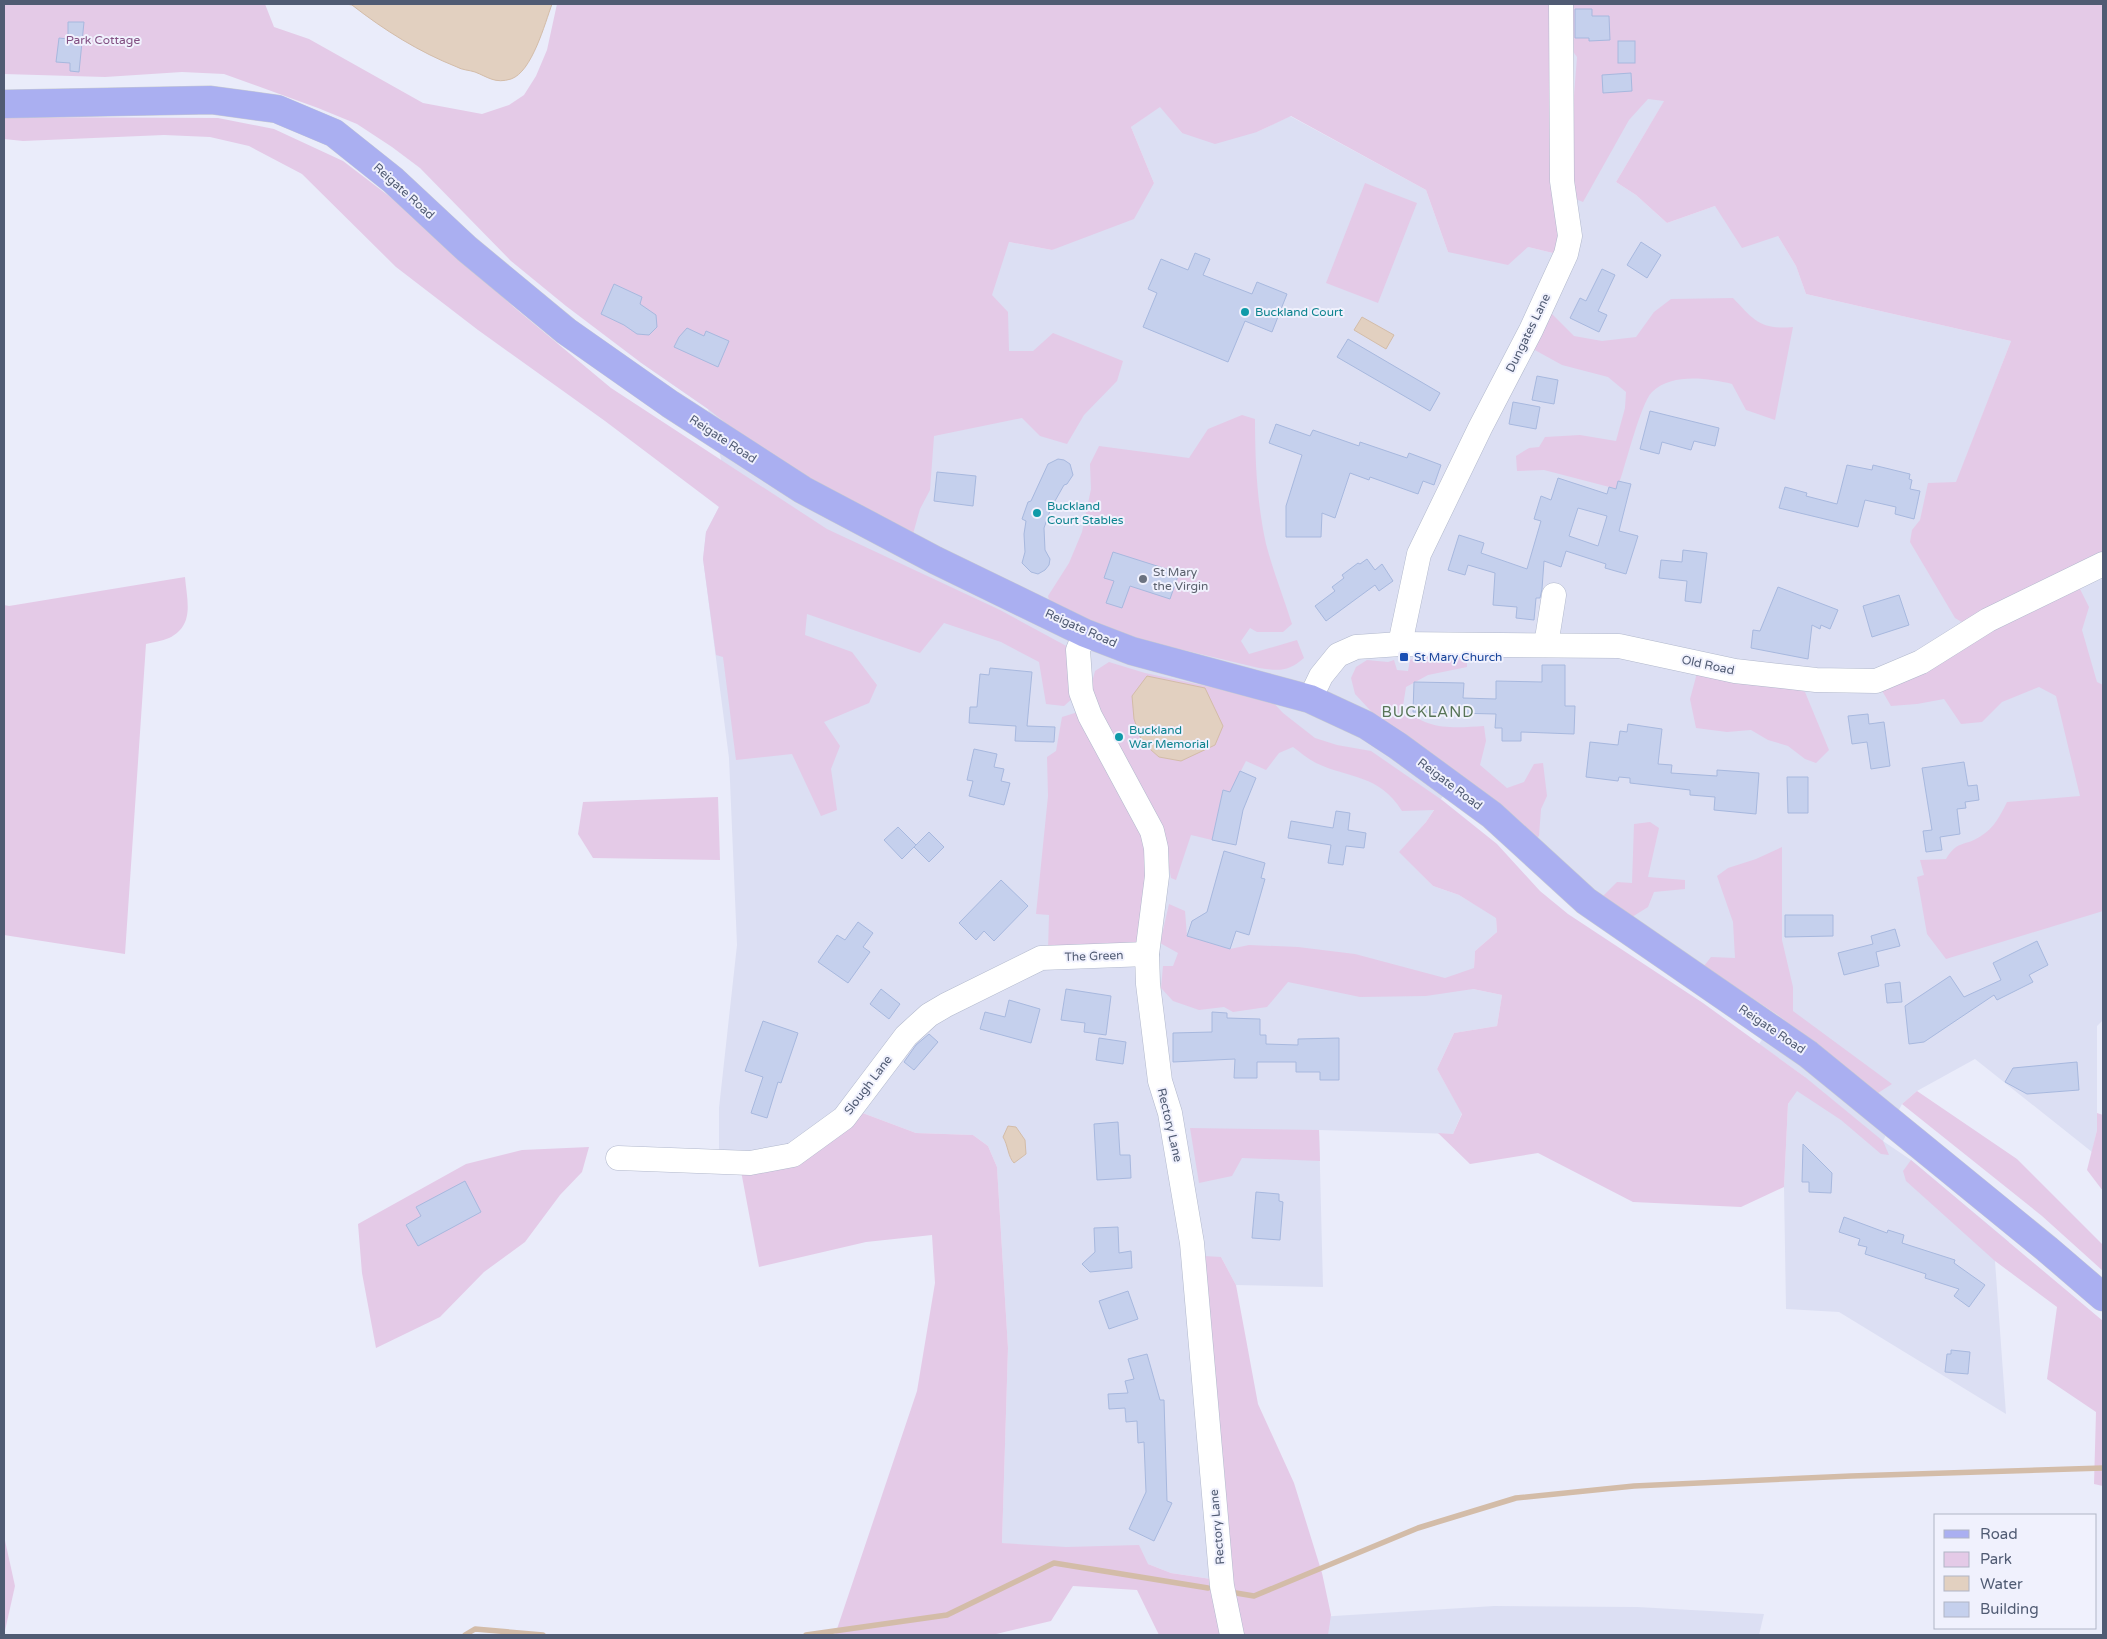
<svg xmlns="http://www.w3.org/2000/svg" width="2107" height="1639" font-family="'Varela Round',sans-serif">
  <style>
    .residential { fill: #dcdff3 }
    .green { fill: #e4cae7 }
    .water { fill: #e2d0c0; stroke: #d3bca8 }
    .lines { fill: none; stroke-linecap: round; stroke-linejoin: round }
    .stream { stroke: #d3bca8; stroke-width: 5.5 }
    .building { fill: #c5d0ed; stroke: #a7b8de; fill-rule: evenodd }
    .minor-casing { stroke: #b1b8cc; stroke-width: 25 }
    .primary-casing { stroke: #c7cbd2; stroke-width: 29 }
    .minor { stroke: #fff; stroke-width: 24 }
    .primary { stroke: #aaaff1; stroke-width: 28 }
    .culture-dot { fill: #0f9aa8; stroke: #f0f1fd; stroke-width: 2 }
    .worship-dot { fill: #6b7280; stroke: #f0f1fd; stroke-width: 2 }
    .transit-dot { fill: #1a4fb4; stroke: #f0f1fd; stroke-width: 2 }
    .labels { text-anchor: middle; stroke-width: 4; stroke-linejoin: round; paint-order: stroke }
    .park-label { font-size: 12px; fill: #824f82; stroke: #f0f1fd }
    .street-label { font-size: 12px; fill: #505b73; stroke: #f0f1fd }
    .culture-label { font-size: 12px; fill: #0d838f; stroke: #f0f1fd; text-anchor: start }
    .worship-label { font-size: 12px; fill: #5b616d; stroke: #f0f1fd; text-anchor: start }
    .transit-label { font-size: 12px; fill: #164399; stroke: #f0f1fd; text-anchor: start }
    .quarter-label { font-size: 15px; letter-spacing: 1px; fill: #577456; stroke: #f0f1fd }
  </style>
  <rect width="100%" height="100%" fill="#eaecfa"/>
  <path class="residential" d="M1555,4H1722L1616,182L1636,195L1667,223L1715,206L1778,236L1796,266L1806,294L2011,341L1943,518L2078,585L2103,579V1020L2097,1026V1130L2092,1152L1975,1059L1917,1091L1902,1104L1883,1141L1911,1160L2009,1242L1995,1261L2006,1414L1839,1312L1786,1309L1784,1187L1788,1104L1805,1077L1759,1044L1779,1015L1602,897L1456,776L1426,822L1400,852L1433,886L1459,895L1496,917L1497,932L1475,951L1473,989L1502,995L1497,1026L1454,1033L1437,1069L1462,1113L1453,1134L1319,1130L1323,1287L1236,1285L1221,1257L1225,1479L1230,1576L1240,1622L1494,1606L1637,1607L1764,1614L1759,1635H1224L1211,1579L1171,1573L1148,1564L1002,1543L1008,1348L997,1167L988,1146L973,1135L916,1133L860,1112L800,1162L719,1154V1108L737,945L729,758L703,559L706,532L719,507L721,459L708,409L640,362L1009,242L1052,250L1154,183L1131,127L1160,106L1182,133L1257,132L1290,116L1426,190L1448,252L1528,247L1557,254Z"/>
  <g class="green">
    <path d="M4,4H265L274,27L309,39L423,103L482,114L509,105L524,95L536,76L547,50L557,4H1555L1564,232L1557,254L1528,247L1508,265L1448,252L1426,190L1291,116L1257,132L1215,144L1182,133L1160,107L1131,127L1154,183L1134,219L1052,250L1009,242L992,295L1008,312L1009,351H1033L1053,333L1123,361L1117,381L1084,415L1067,444L1040,436L1022,418L934,436L930,490L920,509L913,534L823,487L732,428L708,409L640,362L566,306L511,261L420,168L392,147L357,124L318,108L224,74L182,72L105,77L4,74Z"/>
    <path d="M1569,4H2103V554L1965,624L1955,618L1910,542L1912,530L1920,520L1928,483L1956,482L2011,341L1806,294L1796,266L1778,236L1742,248L1715,206L1667,223L1636,195L1616,182L1664,101L1648,99L1629,120L1583,202L1573,198L1571,133L1577,57L1569,46Z"/>
    <path d="M4,117L218,118L274,129L343,161L406,209L515,308L611,388L827,529L1000,610L1070,648L1074,697L1064,706L1046,704L1039,662L1001,642L944,623L920,653L807,614L805,635L852,652L877,685L869,703L824,722L840,746L831,769L837,810L821,816L792,754L736,760L723,657L716,655L703,559L706,532L719,507L605,421L478,330L396,267L302,174L249,146L210,137L164,135L23,141L4,139Z"/>
    <path d="M1365,183L1417,203L1378,303L1326,283Z"/>
    <path d="M1733,298C1754,320 1760,330 1793,327L1775,420L1746,410L1732,384C1707,378 1672,373 1652,392C1640,404 1625,469 1617,489L1544,470L1517,471L1516,456L1529,448L1539,447L1545,437L1580,435L1616,441L1625,408L1626,392L1608,377L1562,365L1533,349L1550,312L1574,336L1602,341L1636,337L1654,312L1671,299Z"/>
    <path d="M1242,415L1255,419C1255,461 1257,503 1266,544C1273,571 1284,598 1292,624L1283,632H1257L1250,628L1241,641L1249,654L1297,640L1304,658C1288,672 1279,671 1259,668L1133,638L1085,621L1050,603L1048,596L1069,563L1082,532L1091,489L1090,464L1099,446L1189,458L1208,429Z"/>
    <path d="M185,577C187,601 195,625 169,638C162,641 153,642 146,644L125,954L4,935V605L9,606Z"/>
    <path d="M2078,585L2089,607L2082,630L2097,682L2103,685V911L1946,959L1927,934L1917,877L1924,875L1920,860L1946,859C1958,839 1965,847 1981,836C1994,828 2000,816 2007,802L2080,796L2056,696L2039,687L2002,702L1982,722L1961,724L1944,699L1917,704L1891,706L1881,689Z"/>
    <path d="M1421,654L1467,655V667L1428,675L1406,687L1403,706C1425,731 1454,728 1484,726L1486,741L1480,765L1507,788L1524,782L1534,764L1543,763L1547,796L1541,809L1539,836L1535,839L1383,724L1368,708L1355,694L1351,678L1356,667L1367,660L1388,662L1394,660L1397,670L1408,671L1410,660Z"/>
    <path d="M1109,662L1145,673L1271,700L1283,713L1315,738L1337,745L1371,751L1442,800L1497,844L1540,891L1568,914L1703,1003L1805,1077L1883,1141L1889,1155L1881,1154L1841,1120L1797,1091L1788,1104L1784,1187L1741,1207L1633,1202L1538,1153L1470,1164L1438,1133L1453,1134L1462,1114L1437,1069L1454,1033L1497,1026L1502,995L1473,989L1426,996L1360,997L1288,982L1267,1007L1233,1012L1224,1007L1199,1010L1173,1001L1161,988L1163,966H1173L1178,953L1160,943L1169,904L1185,911L1187,936L1230,949L1249,945L1298,947L1355,954L1445,978L1474,968L1475,951L1497,932L1496,918L1459,895L1433,886L1399,852L1426,822L1434,810L1402,811C1379,774 1350,779 1316,763C1308,759 1300,752 1293,747L1279,753L1266,770L1246,761L1230,792L1223,790L1212,840L1191,835L1176,880L1171,878L1164,841L1103,727L1091,686L1095,671Z"/>
    <path d="M1697,673L1781,684L1805,692L1829,750L1816,763L1805,759L1788,746L1768,740L1751,730L1727,732L1696,728L1690,699Z"/>
    <path d="M1078,712L1149,848L1143,937L1133,945L1048,950L1049,915L1036,914L1048,796L1047,757L1056,751L1062,717Z"/>
    <path d="M718,797L720,860L593,858L578,834L583,802Z"/>
    <path d="M1650,822L1659,828L1648,877L1685,880V889L1654,892L1648,907L1632,917L1602,897L1617,882L1632,883L1634,824Z"/>
    <path d="M1782,847V940L1793,987V1011L1892,1084L1878,1093L1779,1016L1704,966L1711,957L1735,958L1733,922L1717,876L1728,868L1756,859Z"/>
    <path d="M1917,1091L2017,1159L2103,1245V1271L2042,1216L1902,1104Z"/>
    <path d="M860,1112L916,1133L973,1135L988,1146L997,1167L1008,1348L1002,1543L1066,1547L1139,1545L1148,1564L1171,1573L1211,1579L1224,1635H1159L1137,1590L1073,1586L1051,1621L992,1635H835L917,1391L935,1283L932,1235L866,1242L759,1267L741,1171Z"/>
    <path d="M2097,1113L2103,1115V1191L2087,1170L2097,1130Z"/>
    <path d="M1190,1128L1319,1130L1320,1161L1242,1158L1232,1176L1199,1183Z"/>
    <path d="M589,1147L582,1172L560,1195L525,1242L484,1272L440,1317L376,1348L362,1273L358,1224L466,1164L522,1150Z"/>
    <path d="M1911,1160L2103,1321V1486L2094,1484L2096,1412L2047,1379L2057,1307L1995,1261L1906,1181L1903,1171Z"/>
    <path d="M1204,1256L1221,1257L1236,1285L1258,1404L1294,1483L1322,1573L1331,1615L1328,1635H1242L1230,1576L1225,1479Z"/>
    <path d="M4,1536L15,1586L4,1635Z"/>
  </g>
  <g class="water">
    <path d="M346,4H552C545,23 532,72 511,79C495,84 488,77 475,72C469,70 462,70 457,67C419,52 384,30 352,5Z"/>
    <path d="M1362,317L1394,335L1386,349L1354,330Z"/>
    <path d="M1147,676L1205,688L1223,726L1215,745L1181,761L1159,757L1142,742L1134,719L1132,696Z"/>
    <path d="M1008,1126L1016,1127L1025,1140L1026,1154L1014,1163C1008,1157 1008,1145 1003,1137Z"/>
  </g>
  <g class="lines">
    <g class="stream">
      <path d="M1236,1593L1254,1596L1418,1528L1516,1498L1634,1486L1851,1476L2103,1468"/>
      <path d="M465,1635L475,1629L543,1635"/>
      <path d="M806,1635L947,1615L1054,1563L1208,1588"/>
    </g>
  </g>
  <g class="building">
    <path d="M1575,9H1592V16H1609L1610,40L1589,41V38H1575Z"/>
    <path d="M68,22H84L79,72L70,71V63L56,62L59,38L68,39Z"/>
    <rect x="1618" y="41" width="17" height="22"/>
    <path d="M1631,73L1632,91L1603,93L1602,75Z"/>
    <path d="M1641,242L1661,255L1647,278L1627,265Z"/>
    <path d="M1195,253L1210,259L1203,275L1252,294L1257,282L1287,294L1272,332L1245,321L1228,362L1143,327L1157,293L1148,289L1161,259L1188,270Z"/>
    <path d="M1602,269L1615,275L1598,311L1607,315L1599,332L1570,318L1580,298L1586,301Z"/>
    <path d="M614,284L642,297L640,304L656,315L657,327L649,335L637,334L624,325L601,314Z"/>
    <path d="M687,328L704,336L706,331L729,341L718,367L674,347L679,337Z"/>
    <path d="M1348,339L1440,393L1430,411L1337,357Z"/>
    <path d="M1537,376L1558,380L1554,404L1532,400Z"/>
    <path d="M1513,402L1540,407L1536,429L1509,424Z"/>
    <path d="M1650,411L1719,428L1715,446L1694,441L1691,450L1662,442L1659,454L1640,449Z"/>
    <path d="M1276,424L1310,436L1313,430L1359,446L1360,442L1407,458L1409,453L1441,465L1434,485L1423,481L1418,494L1370,477L1369,480L1350,473L1335,518L1322,513L1321,537H1286V506L1302,455L1269,443Z"/>
    <path d="M1058,459L1064,460L1070,464L1073,475L1067,484L1064,485L1051,508L1044,528L1045,550L1050,559L1049,565L1045,570L1038,574L1031,572L1022,563L1025,552L1024,534L1026,521L1022,519L1028,502L1031,501L1048,464Z"/>
    <path d="M1847,465L1872,470L1873,465L1910,474L1909,479L1912,480L1910,489L1920,491L1914,519L1895,514L1896,507L1865,500L1858,527L1779,508L1785,487L1807,493L1806,496L1837,504Z"/>
    <path d="M937,472L976,476L973,506L934,501Z"/>
    <path d="M1558,478L1607,494L1609,487L1616,489L1618,481L1631,484L1619,531L1638,536L1626,574L1605,568L1606,564L1566,551L1561,567L1544,561L1542,589L1540,598H1536L1534,620L1516,618L1517,607L1493,605L1495,573L1468,565L1465,575L1448,570L1459,535L1484,543L1481,553L1527,569L1541,521L1534,519L1541,496L1551,500ZM1578,508L1607,516L1598,546L1569,536Z"/>
    <path d="M1683,550L1707,553L1701,603L1685,601L1687,581L1659,578L1661,560L1682,562Z"/>
    <path d="M1113,552L1179,573L1170,599L1130,586L1122,608L1106,603L1114,581L1104,578Z"/>
    <path d="M1367,559L1375,570L1382,564L1393,581L1379,591L1375,585L1326,621L1315,606L1335,591L1332,587L1344,578L1342,575L1358,563L1360,564Z"/>
    <path d="M1778,587L1838,610L1830,629L1821,625L1820,629L1812,625L1808,659L1751,648L1753,630L1760,631Z"/>
    <path d="M1899,595L1909,625L1872,637L1863,606Z"/>
    <path d="M1542,665H1565V706H1575L1574,734L1521,732V741H1502V728H1495L1496,714L1413,712L1414,682L1464,683L1463,698L1496,699V681L1542,682Z"/>
    <path d="M990,668L1032,672L1027,726L1055,727L1054,742L1015,741L1016,726L969,723L970,707H977L980,674L989,675Z"/>
    <path d="M1868,714L1869,724L1884,722L1890,766L1871,769L1867,742L1852,744L1848,716Z"/>
    <path d="M1628,724L1662,729L1658,764L1672,765L1671,773L1717,776V770L1759,773L1756,814L1714,810L1715,797L1690,795V790L1630,783V778L1619,777L1618,781L1586,777L1590,742L1618,745L1620,731L1627,732Z"/>
    <path d="M974,749L997,754L994,767L1004,769L1001,781L1010,783L1004,805L969,796L973,781L967,780Z"/>
    <path d="M1964,762L1968,786L1977,785L1979,800L1965,802L1966,808L1957,809L1960,834L1940,837L1942,850L1926,852L1923,831L1932,830L1922,768Z"/>
    <path d="M1240,771L1256,778L1243,810L1236,845L1212,840L1223,790L1230,792Z"/>
    <path d="M1787,777H1808V813H1788Z"/>
    <path d="M1336,811L1350,813L1348,830L1366,833L1364,848L1346,846L1343,865L1328,863L1331,845L1288,838L1291,821L1333,828Z"/>
    <path d="M898,827L916,845L902,859L884,840Z"/>
    <path d="M929,832L944,847L929,862L914,847Z"/>
    <path d="M1224,851L1265,863L1261,878L1265,879L1249,935L1236,931L1230,949L1187,936L1192,921L1207,912Z"/>
    <path d="M1001,880L1028,906L994,941L984,931L976,940L959,923Z"/>
    <path d="M1785,915H1833V936L1785,937Z"/>
    <path d="M858,922L873,933L863,947L870,952L848,983L818,962L837,935L845,940Z"/>
    <path d="M1895,929L1900,946L1876,952L1879,966L1844,975L1838,953L1873,944L1871,936Z"/>
    <path d="M2037,941L2048,965L2029,975L2033,982L1997,1000L1994,995L1924,1042L1909,1044L1905,1006L1950,976L1964,997L2001,980L1993,963Z"/>
    <path d="M1900,982L1902,1002L1887,1003L1885,984Z"/>
    <path d="M881,989L900,1004L889,1019L870,1004Z"/>
    <path d="M1066,989L1111,996L1106,1035L1084,1032L1085,1023L1061,1020Z"/>
    <path d="M1009,1000L1040,1009L1031,1043L980,1029L985,1012L1005,1017Z"/>
    <path d="M1212,1012L1227,1013V1018L1260,1019V1035H1266V1044L1298,1045V1039L1339,1038V1080H1320V1072H1296V1062H1257V1078H1234L1235,1059L1173,1062V1033L1212,1032Z"/>
    <path d="M763,1021L798,1033L781,1083L778,1082L767,1118L751,1113L763,1077L745,1071Z"/>
    <path d="M929,1034L938,1042L914,1070L904,1062L916,1045Z"/>
    <path d="M1099,1038L1126,1042L1123,1064L1096,1060Z"/>
    <path d="M2077,1062L2079,1090L2027,1094L2005,1082L2013,1068Z"/>
    <path d="M1118,1122L1120,1155H1130L1131,1178L1097,1180L1094,1124Z"/>
    <path d="M1803,1144L1832,1173L1831,1193L1809,1192V1182H1802Z"/>
    <path d="M465,1181L481,1212L418,1246L406,1225L421,1216L416,1207Z"/>
    <path d="M1256,1192L1279,1194V1201L1283,1202L1280,1240L1252,1238Z"/>
    <path d="M1844,1217L1887,1233L1888,1230L1904,1235L1902,1243L1955,1260L1954,1263L1985,1285L1969,1307L1954,1296L1959,1289L1925,1278L1926,1274L1865,1254L1867,1247L1858,1245L1860,1239L1839,1232Z"/>
    <path d="M1118,1227L1119,1253L1131,1251L1132,1268L1090,1272L1082,1264L1095,1252L1094,1228Z"/>
    <path d="M1128,1291L1138,1319L1109,1329L1099,1301Z"/>
    <path d="M1951,1350L1970,1352L1968,1374L1945,1372L1947,1354H1951Z"/>
    <path d="M1147,1354L1160,1400H1164L1167,1501L1172,1503L1154,1541L1129,1529L1146,1492L1144,1442L1138,1443L1137,1421L1126,1422L1125,1408L1109,1409L1108,1394L1128,1393L1125,1381L1134,1379L1128,1359Z"/>
  </g>
  <g class="lines">
    <g class="minor-casing">
      <g id="minor">
        <path d="M1085,633L1078,650L1081,692L1090,716L1152,831L1156,848L1157,876L1147,954L1148,984L1160,1081L1170,1113L1192,1243L1222,1586L1232,1635"/>
        <path d="M1400,644L1419,554L1480,428L1531,330L1566,254L1570,236L1562,181L1561,4"/>
        <path d="M1546,645L1554,595"/>
        <path d="M1310,699L1321,676L1338,655L1356,647L1400,644L1619,646L1735,671L1816,680L1876,681L1921,662L1988,620L2103,564"/>
        <path d="M618,1158L750,1163L793,1155L844,1118L906,1036L929,1015L946,1005L1041,958L1147,954"/>
      </g>
    </g>
    <g class="primary-casing">
      <path id="primary" d="M4,104L211,100L277,109L334,133L393,180L467,249L566,331L670,404L803,490L935,560L1085,633L1132,651L1310,699L1366,725L1398,746L1492,815L1586,901L1808,1054L2047,1249L2103,1297"/>
    </g>
    <use href="#minor" class="minor"/>
    <use href="#primary" class="primary"/>
  </g>
  <g class="culture-dot">
    <circle cx="1245" cy="312" r="5"/>
    <circle cx="1037" cy="513" r="5"/>
    <circle cx="1119" cy="737" r="5"/>
  </g>
  <circle class="worship-dot" cx="1143" cy="579" r="5"/>
  <rect class="transit-dot" x="1399" y="652" width="10" height="10" rx="2.5"/>
  <g class="labels">
    <g class="park-label">
      <text x="103" y="44">Park Cottage</text>
    </g>
    <g class="street-label">
      <text transform="translate(404 191) rotate(42)" y="4">Reigate Road</text>
      <text transform="translate(1528 333) rotate(-64)" y="4">Dungates Lane</text>
      <text transform="translate(723 439) rotate(33)" y="4">Reigate Road</text>
      <text transform="translate(1081 628) rotate(24)" y="4">Reigate Road</text>
      <text transform="translate(1708 665) rotate(12)" y="4">Old Road</text>
      <text transform="translate(1450 784) rotate(37)" y="4">Reigate Road</text>
      <text transform="translate(1094 956) rotate(-2)" y="4">The Green</text>
      <text transform="translate(1772 1029) rotate(34)" y="4">Reigate Road</text>
      <text transform="translate(868 1085) rotate(-53)" y="4">Slough Lane</text>
      <text transform="translate(1170 1125) rotate(77)" y="4">Rectory Lane</text>
      <text transform="translate(1217 1527) rotate(-95)" y="4">Rectory Lane</text>
    </g>
    <g class="culture-label">
      <text x="1255" y="316">Buckland Court</text>
      <text x="1047" y="510">Buckland<tspan x="1047" dy="14">Court Stables</tspan></text>
      <text x="1129" y="734">Buckland<tspan x="1129" dy="14">War Memorial</tspan></text>
    </g>
    <g class="worship-label">
      <text x="1153" y="576">St Mary<tspan x="1153" dy="14">the Virgin</tspan></text>
    </g>
    <g class="transit-label">
      <text x="1414" y="661">St Mary Church</text>
    </g>
    <g class="quarter-label">
      <text x="1428" y="717">BUCKLAND</text>
    </g>
  </g>
  <rect width="2107" height="1639" fill="none" stroke="#505b73" stroke-width="10"/>
  <rect x="1934" y="1514" width="162" height="115" fill="#f0f1fd" stroke="#b0b5c6"/>
  <rect x="1944" y="1530" width="25" height="8" fill="#aaaff1" stroke="#b0b5c6"/>
  <text x="1980" y="1539" font-size="15" fill="#505b73">Road</text>
  <rect x="1944" y="1552" width="25" height="15" fill="#e4cae7" stroke="#b0b5c6"/>
  <text x="1980" y="1564" font-size="15" fill="#505b73">Park</text>
  <rect x="1944" y="1576" width="25" height="15" fill="#e2d0c0" stroke="#b0b5c6"/>
  <text x="1980" y="1589" font-size="15" fill="#505b73">Water</text>
  <rect x="1944" y="1602" width="25" height="15" fill="#c5d0ed" stroke="#b0b5c6"/>
  <text x="1980" y="1614" font-size="15" fill="#505b73">Building</text>
</svg>
